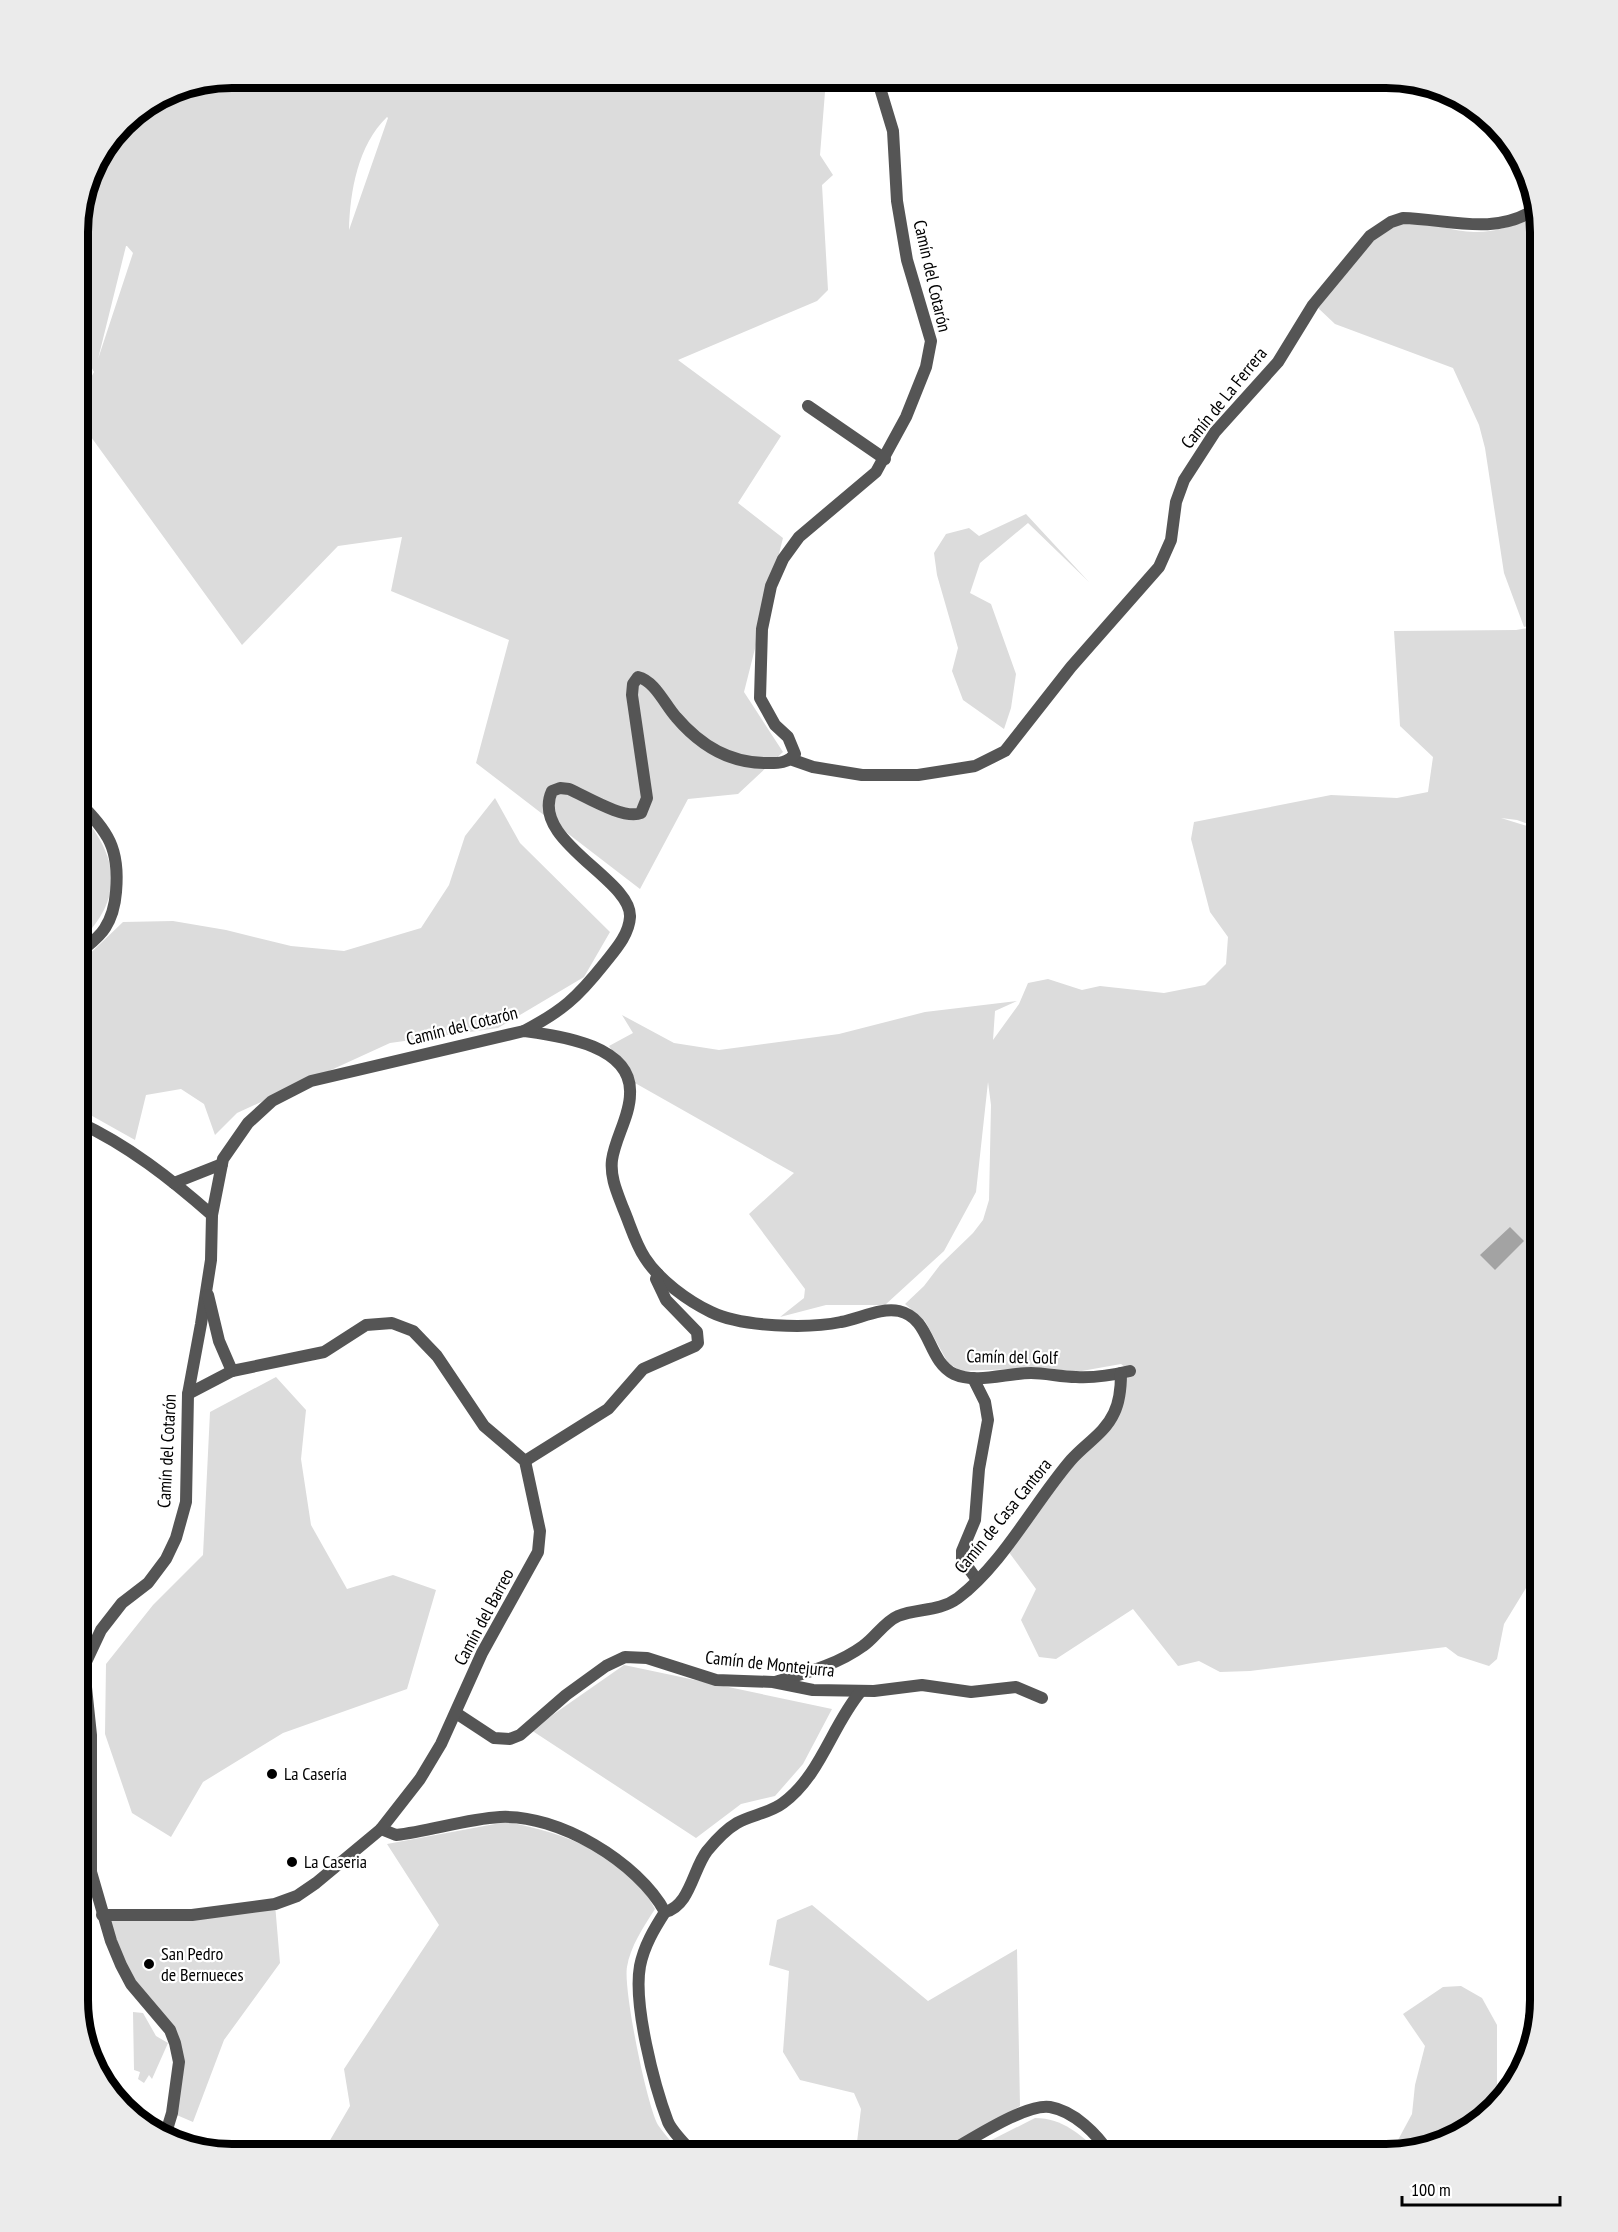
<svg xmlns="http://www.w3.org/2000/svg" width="1618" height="2232" font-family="'PT Sans Narrow',sans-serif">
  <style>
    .green { fill: #dcdcdc; fill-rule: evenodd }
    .water { fill: #a3a3a3 }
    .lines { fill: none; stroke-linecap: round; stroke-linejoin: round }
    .street { stroke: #555; stroke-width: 12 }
    .poi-dot { fill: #000; stroke: #fff; stroke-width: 2 }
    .labels { text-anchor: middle; stroke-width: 4.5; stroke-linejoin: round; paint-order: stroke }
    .street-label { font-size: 18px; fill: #000; stroke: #fff }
    .poi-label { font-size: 18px; fill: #000; stroke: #fff; text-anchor: start }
    .rim { fill: none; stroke: #000; stroke-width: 8 }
  </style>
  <rect width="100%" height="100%" fill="#fff"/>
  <g class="green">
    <path d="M233,78H808L825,92L820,155L833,175L822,185L828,290L817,301L678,360L781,436L738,503L783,538L744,692L783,752L738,794L688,799L640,889L476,763L509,640L391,591L402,537L338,546L242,645L78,419V402L94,372L78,342V222L94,164L130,117L174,90ZM387,117L388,118L349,230C350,191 358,145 387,117ZM127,246L133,253L98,359L126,246Z"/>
    <path d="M1536,219L1540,233V623L1524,627L1504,573L1485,448L1479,425L1453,368L1335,324L1317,307C1334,286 1370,237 1392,226C1417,215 1448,232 1474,232C1496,233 1516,223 1536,219Z"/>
    <path d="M1026,514L1089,582L1028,523L980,563L970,593L991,604L1016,674L1011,708L1004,729L963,700L952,671L958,648L937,575L934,553L946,534L969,528L979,536Z"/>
    <path d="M1540,626V828L1517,820L1501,818L1540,830V1565L1504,1624L1497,1659L1489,1666L1458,1656L1446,1647L1250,1671L1220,1672L1199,1661L1178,1666L1133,1609L1056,1659L1039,1657L1021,1620L1036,1589L1008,1551C1048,1491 1103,1440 1130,1371L1121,1364L1076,1372L1048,1368L961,1371L948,1363L925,1321L905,1304L924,1286L940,1265L973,1233L983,1220L989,1200L991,1105L988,1082L976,1192L944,1251L885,1305H826L780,1317L804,1298L805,1289L749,1214L794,1173L635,1083L609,1046L633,1033L622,1015L674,1043L719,1050L839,1034L925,1012L1017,1001L995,1011L993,1040L1019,1004L1028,983L1048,979L1082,990L1100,986L1164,993L1205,985L1226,964L1228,937L1210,912L1191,839L1194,822L1331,795L1397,798L1428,792L1433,757L1400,726L1394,631L1516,630Z"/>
    <path d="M495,798L520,843L610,932L584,977L498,1028L390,1043L237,1113L215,1135L204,1104L181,1089L146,1095L135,1140L78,1108V965L123,922L173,921L226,930L291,946L344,951L421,928L449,885L465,836Z"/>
    <path d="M78,810C119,856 126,898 78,943Z"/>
    <path d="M276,1377L306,1410L301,1459L311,1525L347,1589L393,1575L436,1590L407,1689L283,1733L203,1782L171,1837L132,1813L105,1734L106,1664L153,1605L203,1555L210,1412Z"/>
    <path d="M624,1665L832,1709L803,1764L775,1796L741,1804L696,1838L531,1730Z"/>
    <path d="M506,1822C562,1832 627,1855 655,1909C644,1926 630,1947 627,1967C623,1989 647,2106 658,2125C665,2135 674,2145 682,2154H322L350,2106L344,2069L439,1925L387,1844Z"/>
    <path d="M275,1904L280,1963L224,2040L193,2122L172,2113L175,2043L144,2000L102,1915Z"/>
    <path d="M812,1905L928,2001L1017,1949L1020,2106L935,2154H844L857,2142L861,2109L854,2093L800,2080L783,2052L789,1971L769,1965L777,1920Z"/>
    <path d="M1461,1986L1482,1998L1497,2025V2099L1463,2133L1378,2154L1398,2140L1412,2114L1415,2085L1425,2046L1403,2014L1443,1987Z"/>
    <path d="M133,2012L143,2013L156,2036L168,2043L152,2079L149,2075L144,2083L138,2079L140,2072L134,2070Z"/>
    <path d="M1035,2118C1063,2118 1081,2135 1101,2154H964Z"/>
  </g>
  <path class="water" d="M1510,1227L1524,1241L1495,1270L1480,1255Z"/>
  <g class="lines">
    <g class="street">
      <path d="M808,406L885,459"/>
      <path d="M790,759L813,767L862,775H918L975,766L1005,751L1071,667L1159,567L1171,540L1176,502L1184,480L1215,432L1278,362L1313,305L1370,236L1391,222L1403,218C1447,219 1493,236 1534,210"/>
      <path d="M78,954C87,946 99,938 105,928C112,917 115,905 116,892C120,848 108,832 78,801"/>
      <path d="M524,1031C560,1036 633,1045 630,1094C630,1116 615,1138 612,1160C610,1177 617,1192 623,1208C630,1224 635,1243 645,1258C659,1280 688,1301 711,1312C742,1327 808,1329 841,1322C859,1319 881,1307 899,1311C931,1318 927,1361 954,1374C976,1384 1007,1373 1031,1373C1046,1373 1061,1377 1076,1377C1093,1378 1113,1375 1130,1371"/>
      <path d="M78,1122C128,1145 171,1179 212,1215"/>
      <path d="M174,1183L222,1164"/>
      <path d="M973,1378L985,1402L988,1420L979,1469L975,1520L962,1551V1559L977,1580"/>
      <path d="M188,1394L232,1371"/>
      <path d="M525,1461L608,1409L643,1369L695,1346L698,1343L697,1332L666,1300L656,1279L658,1274"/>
      <path d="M84,1668L91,1735V1872L111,1941L121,1965L131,1984L170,2030L175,2043L179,2062L172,2113L165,2136"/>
      <path d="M78,1679L101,1630L122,1603L148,1583L166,1559L176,1538L186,1502L188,1394L201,1324L211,1260L212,1215L223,1159L248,1123L272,1101L311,1081L524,1031C562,1011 577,998 604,964C615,950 629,935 630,917C632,879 529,841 552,791L560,788L569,789C587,797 624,820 641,813L647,798L632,695L633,684L638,677C655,681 665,705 676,717C699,744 729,763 765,763C777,763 787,764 795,754L788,737L775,725L760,698L762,629L771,586L783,559L799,537L876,472L906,417L926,367L931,341L907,260L897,201L893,131L877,78"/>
      <path d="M775,1682C805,1673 837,1665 863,1646C875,1638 884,1622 898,1616C918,1608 939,1612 958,1598C1003,1564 1034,1503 1071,1460C1085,1444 1105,1433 1114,1413C1120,1401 1121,1386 1121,1373"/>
      <path d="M456,1713L494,1738L510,1739L520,1735L566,1695L606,1666L625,1657L647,1658L716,1680L773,1682L813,1690L874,1691L922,1685L971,1692L1016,1687L1042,1698"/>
      <path d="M381,1829L396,1835C430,1831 466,1819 500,1817C558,1814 638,1862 665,1912C654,1929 644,1946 640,1966C633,2004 654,2085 668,2122C673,2133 686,2145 694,2154"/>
      <path d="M665,1912C690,1906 693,1869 707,1851C716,1840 725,1830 737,1823C751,1815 770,1813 783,1803C821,1775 832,1725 861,1691"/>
      <path d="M102,1915H192L275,1904L297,1896L316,1883L381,1829L420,1779L441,1744L482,1653L538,1552L540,1531L525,1461L484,1426L437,1356L413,1331L392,1323L366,1325L324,1352L232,1371L219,1341L208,1295"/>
      <path d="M945,2154C968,2142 1025,2103 1050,2107C1074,2111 1097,2134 1110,2154"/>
    </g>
  </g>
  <g class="poi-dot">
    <circle cx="272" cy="1774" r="6"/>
    <circle cx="292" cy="1862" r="6"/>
    <circle cx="149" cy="1964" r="6"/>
  </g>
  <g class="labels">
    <g class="street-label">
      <text transform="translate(932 276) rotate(77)" y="6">Camín del Cotarón</text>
      <text transform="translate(1224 398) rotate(-51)" y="6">Camín de La Ferrera</text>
      <text transform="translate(462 1026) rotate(-14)" y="6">Camín del Cotarón</text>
      <text transform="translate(1012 1357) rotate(1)" y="6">Camín del Golf</text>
      <text transform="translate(167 1451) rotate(-87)" y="6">Camín del Cotarón</text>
      <text transform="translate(1003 1516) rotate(-51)" y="6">Camín de Casa Cantora</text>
      <text transform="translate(484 1617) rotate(-62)" y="6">Camín del Barreo</text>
      <text transform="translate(770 1664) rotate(6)" y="6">Camín de Montejurra</text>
    </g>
    <g class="poi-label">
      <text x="284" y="1780">La Casería</text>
      <text x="304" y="1868">La Caseria</text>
      <text x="161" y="1960">San Pedro<tspan x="161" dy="21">de Bernueces</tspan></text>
    </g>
  </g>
  <path d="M0 0H1618V2232H0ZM232 88H1386A144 144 0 0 1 1530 232V2000A144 144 0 0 1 1386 2144H232A144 144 0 0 1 88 2000V232A144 144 0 0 1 232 88Z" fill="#ebebeb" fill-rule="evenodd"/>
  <path class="rim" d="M232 88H1386A144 144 0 0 1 1530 232V2000A144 144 0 0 1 1386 2144H232A144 144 0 0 1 88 2000V232A144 144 0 0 1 232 88Z"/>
  <path d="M1402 2196v9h158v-9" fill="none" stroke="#000000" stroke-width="3"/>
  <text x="1411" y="2196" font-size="18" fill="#000000" stroke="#ffffff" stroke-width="4.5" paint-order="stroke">100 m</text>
</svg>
